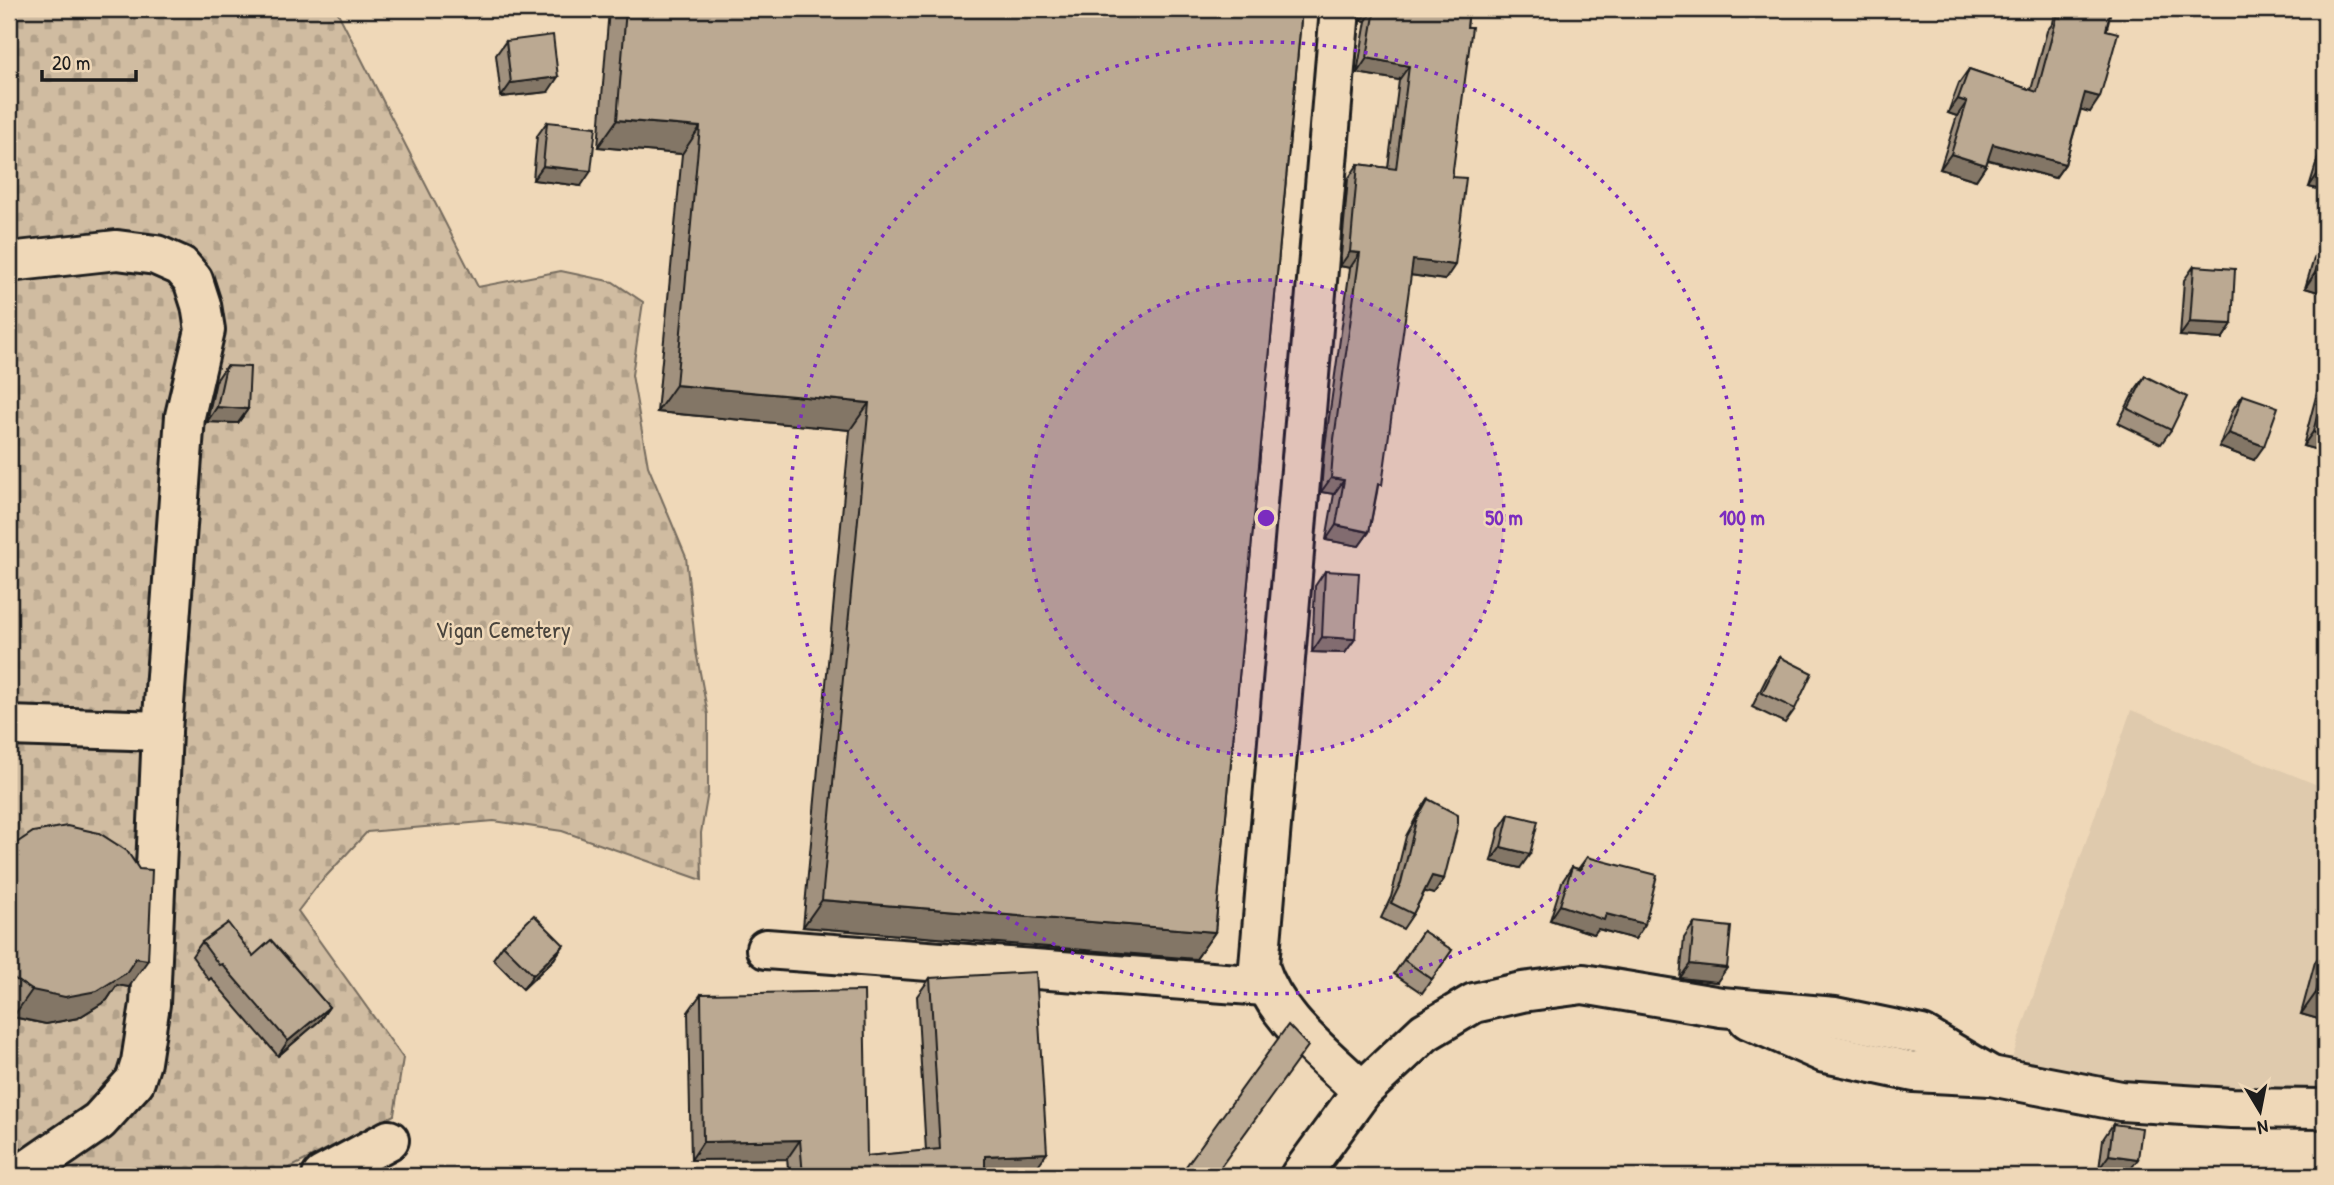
<svg xmlns="http://www.w3.org/2000/svg" width="2334" height="1185" font-family="'Patrick Hand',sans-serif">
  <style>
    .built { fill: #dfcaad }
    .cemetery { fill: url(#cemetery-stones); stroke: #766c5e; stroke-width: 2 }
    .lines { fill: none; stroke-linecap: round; stroke-linejoin: round }
    .minor-casing { stroke: #1c1c1c; stroke-width: 44 }
    .minor { stroke: #efd8b8; stroke-width: 38 }
    .wall { fill: #a1917e; stroke: #1c1c1c; stroke-width: 2 }
    .shaded-wall { fill: #837666; stroke: #1c1c1c; stroke-width: 2 }
    .building { fill: #bba992; stroke: #1c1c1c; stroke-width: 2 }
    .ring { fill: none; stroke: #7b2cbf; stroke-width: 3.5; stroke-dasharray: 3.5 7 }
    .labels { text-anchor: middle; stroke-width: 5; stroke-linejoin: round; paint-order: stroke }
    .park-label { font-size: 23px; fill: #49443d; stroke: #efd8b8 }
    .centre { fill: #7b2cbf; stroke: #efd8b8; stroke-width: 3.5 }
    .ring-label { font-size: 21px; text-anchor: middle; font-weight: bold; fill: #7b2cbf; stroke: #efd8b8; stroke-width: 5; stroke-linejoin: round; paint-order: stroke }
  </style>
  <defs>
    <pattern id="cemetery-stones" width="16" height="16" patternUnits="userSpaceOnUse" patternTransform="scale(1.75)"><rect width="16" height="16" fill="#d0bca1"/><path d="M2 7V4a2 2 0 0 1 4 0v3zM10 15v-3a2 2 0 0 1 4 0v3z" fill="#b2a18a"/></pattern>
  </defs>
  <rect width="100%" height="100%" fill="#efd8b8"/>
  <filter id="ink" filterUnits="userSpaceOnUse"><feTurbulence type="fractalNoise" baseFrequency=".0143" numOctaves="2"/><feDisplacementMap in="SourceGraphic" scale="14" xChannelSelector="R" yChannelSelector="G"/><feConvolveMatrix kernelMatrix="1 2 1 2 8 2 1 2 1" color-interpolation-filters="sRGB"/></filter>
  <g filter="url(#ink)">
    <path class="built" d="M2131,710L2325,788V1103L2143,1098L2010,1064Z"/>
    <path class="cemetery" d="M9,9H336L478,287L561,271L613,282L643,302L632,375L648,466L686,557L696,651L708,715V792L701,833L702,880L562,831L494,821L367,832L318,885L298,911L403,1058L394,1115L274,1176H9Z"/>
    <g class="lines">
      <g class="minor-casing">
        <g id="minor">
          <path d="M1340,9L1259,966C1275,1018 1324,1054 1362,1091"/>
          <path d="M9,262L117,250L156,255L181,266L193,280L201,305L205,330L185,416L162,731L150,1004L141,1062L135,1081L99,1121L19,1176"/>
          <path d="M9,726L162,731"/>
          <path d="M766,949L1265,986"/>
          <path d="M1748,1019L1825,1053L1914,1072L1991,1076L2121,1101L2231,1108L2325,1109"/>
          <path d="M322,1176L389,1140"/>
          <path d="M1300,1176L1362,1091L1425,1032L1474,1003L1522,992L1583,984L1721,1007L1835,1017L1922,1035L1991,1076"/>
        </g>
      </g>
      <use href="#minor" class="minor"/>
    </g>
    <g class="wall">
      <path d="M609,9H1302L1215,932L1196,959L803,927L850,430L657,412L682,154L598,147Z"/>
      <path d="M1360,9H1469L1452,177L1445,280L1410,275L1377,492L1369,532L1359,546L1326,540L1334,494L1321,492L1324,453L1350,268L1340,266L1348,179L1358,164L1388,168L1399,80L1357,73L1366,21L1361,20Z"/>
      <path d="M2056,9H2111L2090,112L2081,109L2065,164L2055,178L1988,160L1986,165L1976,180L1940,169L1957,116L1948,113L1959,83L1969,69L2031,90L2047,31L2053,23Z"/>
      <path d="M506,41L548,92L501,97L496,55Z"/>
      <path d="M547,122L581,186L533,180L537,136Z"/>
      <path d="M2325,135V191L2309,187Z"/>
      <path d="M2325,239V294L2305,288L2316,252Z"/>
      <path d="M2194,266L2232,324L2222,339L2180,336L2184,280Z"/>
      <path d="M2325,362V452L2303,446Z"/>
      <path d="M226,366L248,409L238,423L207,422L216,381Z"/>
      <path d="M2145,376L2171,430L2161,444L2118,423L2135,390Z"/>
      <path d="M2243,395L2254,460L2219,447L2233,409Z"/>
      <path d="M1325,571L1355,639L1345,653L1312,652L1315,586Z"/>
      <path d="M1780,657L1795,709L1785,723L1752,707L1770,671Z"/>
      <path d="M1428,799L1444,879L1434,894L1425,891L1413,914L1403,929L1381,918L1391,897L1406,836L1418,814Z"/>
      <path d="M1509,814L1520,868L1491,861L1499,829Z"/>
      <path d="M9,848L129,987L117,985L107,1000L78,1018L46,1024L13,1017L9,1015Z"/>
      <path d="M1587,857L1645,924L1635,939L1598,929L1594,934L1550,920L1562,882L1572,867L1578,869Z"/>
      <path d="M1694,923L1717,982L1680,978L1684,938Z"/>
      <path d="M1423,931L1452,950L1422,993L1394,974Z"/>
      <path d="M202,942L253,956L329,1007L319,1021L278,1056L211,978L209,980L192,956Z"/>
      <path d="M503,945L554,959L523,989L493,959Z"/>
      <path d="M2325,948V1021L2301,1014L2315,962Z"/>
      <path d="M930,978L1034,1171L985,1174V1176H789L787,1159L691,1160L688,1012L701,994L867,1156L926,1151L917,996Z"/>
      <path d="M2113,1124L2128,1173L2099,1169L2103,1139Z"/>
    </g>
    <g class="shaded-wall">
      <path d="M1369,9H1374L1366,21L1361,20Z"/>
      <path d="M1367,58L1409,66L1399,80L1357,73Z"/>
      <path d="M558,77L548,92L501,97L511,83Z"/>
      <path d="M2085,93L2100,97L2090,112L2075,108Z"/>
      <path d="M1958,99L1967,102L1957,116L1948,113Z"/>
      <path d="M617,120L700,127L682,154L598,147Z"/>
      <path d="M1993,144L2065,164L2055,178L1983,158Z"/>
      <path d="M1951,154L1986,165L1976,180L1940,169Z"/>
      <path d="M543,166L591,171L581,186L533,180Z"/>
      <path d="M2319,172L2325,174V191L2309,187Z"/>
      <path d="M1350,252L1360,253L1350,268L1340,266Z"/>
      <path d="M1413,260L1455,265L1445,280L1403,274Z"/>
      <path d="M2315,273L2325,277V294L2305,288Z"/>
      <path d="M2190,322L2232,324L2222,339L2180,336Z"/>
      <path d="M676,385L869,403L850,430L657,412Z"/>
      <path d="M217,407L248,409L238,423L207,422Z"/>
      <path d="M2313,432L2325,435V452L2303,446Z"/>
      <path d="M2229,433L2264,446L2254,460L2219,447Z"/>
      <path d="M1331,478L1344,480L1334,494L1321,492Z"/>
      <path d="M1336,525L1369,532L1359,546L1326,540Z"/>
      <path d="M1322,637L1355,639L1345,653L1312,652Z"/>
      <path d="M1501,847L1530,854L1520,868L1491,861Z"/>
      <path d="M1432,876L1444,879L1434,894L1422,891Z"/>
      <path d="M822,900L1215,932L1196,959L803,927Z"/>
      <path d="M1560,905L1606,914L1645,924L1635,939L1598,929L1594,934L1550,920Z"/>
      <path d="M564,945L554,959L523,989L533,975Z"/>
      <path d="M136,958L148,960L129,987L117,985L107,1000L78,1018L46,1024L13,1017L32,990Z"/>
      <path d="M1690,964L1727,968L1717,982L1680,978Z"/>
      <path d="M2316,993L2325,996V1021L2301,1014Z"/>
      <path d="M329,1007L319,1021L278,1056L288,1041Z"/>
      <path d="M800,1140L787,1159L691,1160L703,1142Z"/>
      <path d="M1047,1153L1034,1171L972,1175L985,1156Z"/>
      <path d="M2109,1155L2138,1159L2128,1173L2099,1169Z"/>
    </g>
    <g class="building">
      <path d="M626,9H1302L1215,932L822,900L869,403L676,385L700,127L617,120Z"/>
      <path d="M1375,9H1469L1467,27H1472L1452,177L1466,178L1455,265L1413,260L1382,485L1378,484L1369,532L1336,525L1344,480L1331,478L1334,439L1360,253L1350,252L1358,164L1396,169L1409,66L1367,58Z"/>
      <path d="M2063,9H2111L2106,30L2118,33L2100,97L2085,93L2065,164L1993,144L1986,165L1951,154L1967,102L1958,99L1969,69L2037,92L2057,17L2061,18Z"/>
      <path d="M553,35L558,77L511,83L506,41Z"/>
      <path d="M547,122L596,127L591,171L543,166Z"/>
      <path d="M2325,153V174L2319,172Z"/>
      <path d="M2325,241V277L2315,273Z"/>
      <path d="M2194,266L2235,269L2232,324L2190,322Z"/>
      <path d="M226,366L250,367L248,409L217,407Z"/>
      <path d="M2145,376L2187,397L2171,430L2128,409Z"/>
      <path d="M2325,386V435L2313,432Z"/>
      <path d="M2243,395L2278,407L2264,446L2229,433Z"/>
      <path d="M1325,571L1359,573L1355,639L1322,637Z"/>
      <path d="M1780,657L1812,673L1795,709L1762,693Z"/>
      <path d="M1428,799L1458,815V824L1444,879L1432,876L1413,914L1391,903L1401,883L1416,821Z"/>
      <path d="M1509,814L1538,821L1530,854L1501,847Z"/>
      <path d="M67,826L99,833L127,851L139,869L152,870L148,960L136,958L126,973L97,991L65,997L32,990L9,975V848L33,832Z"/>
      <path d="M1587,857L1657,875L1645,924L1606,914L1604,920L1560,905L1572,867L1580,870Z"/>
      <path d="M534,915L564,945L533,975L503,945Z"/>
      <path d="M228,923L253,956L271,940L329,1007L288,1041L222,964L219,965L202,942Z"/>
      <path d="M1694,923L1731,927L1727,968L1690,964Z"/>
      <path d="M1423,931L1452,950L1432,979L1404,960Z"/>
      <path d="M2325,958V996L2316,993Z"/>
      <path d="M1036,972L1047,1153L985,1156V1176H803L800,1140L703,1142L701,994L864,991L867,1156L940,1149L930,978Z"/>
      <path d="M1288,1025L1308,1046L1214,1176H1179Z"/>
      <path d="M2113,1124L2142,1128L2138,1159L2109,1155Z"/>
    </g>
  </g>
  <circle cx="1266" cy="518" r="238" fill="#7b2cbf" fill-opacity=".12"/>
  <g class="ring">
    <circle cx="1266" cy="518" r="238"/>
    <circle cx="1266" cy="518" r="476"/>
  </g>
  <g class="labels">
    <g class="park-label">
      <text x="503" y="638">Vigan Cemetery</text>
    </g>
  </g>
  <circle cx="1266" cy="518" r="10" class="centre"/>
  <g class="ring-label">
    <text x="1504" y="525">50 m</text>
    <text x="1742" y="525">100 m</text>
  </g>
  <rect width="2334" height="1185" fill="none" stroke="#efd8b8" stroke-width="35"/>
  <rect x="18" y="18" width="2299" height="1150" fill="none" stroke="#1c1c1c" stroke-width="2.5" filter="url(#ink)"/>
  <g transform="translate(2260 1111) rotate(170)" stroke="#efd8b8" stroke-width="5" paint-order="stroke">
  <path d="M0-5L12 26L0 18L-12 26Z" fill="#1c1c1c"/>
  <text y="-10" font-size="19" font-weight="bold" text-anchor="middle" fill="#1c1c1c">N</text>
  </g>
  <path d="M42 70v10h94v-10" fill="none" stroke="#1c1c1c" stroke-width="3.5"/>
  <text x="52" y="70" font-size="21" fill="#1c1c1c" stroke="#efd8b8" stroke-width="5" paint-order="stroke">20 m</text>
</svg>
